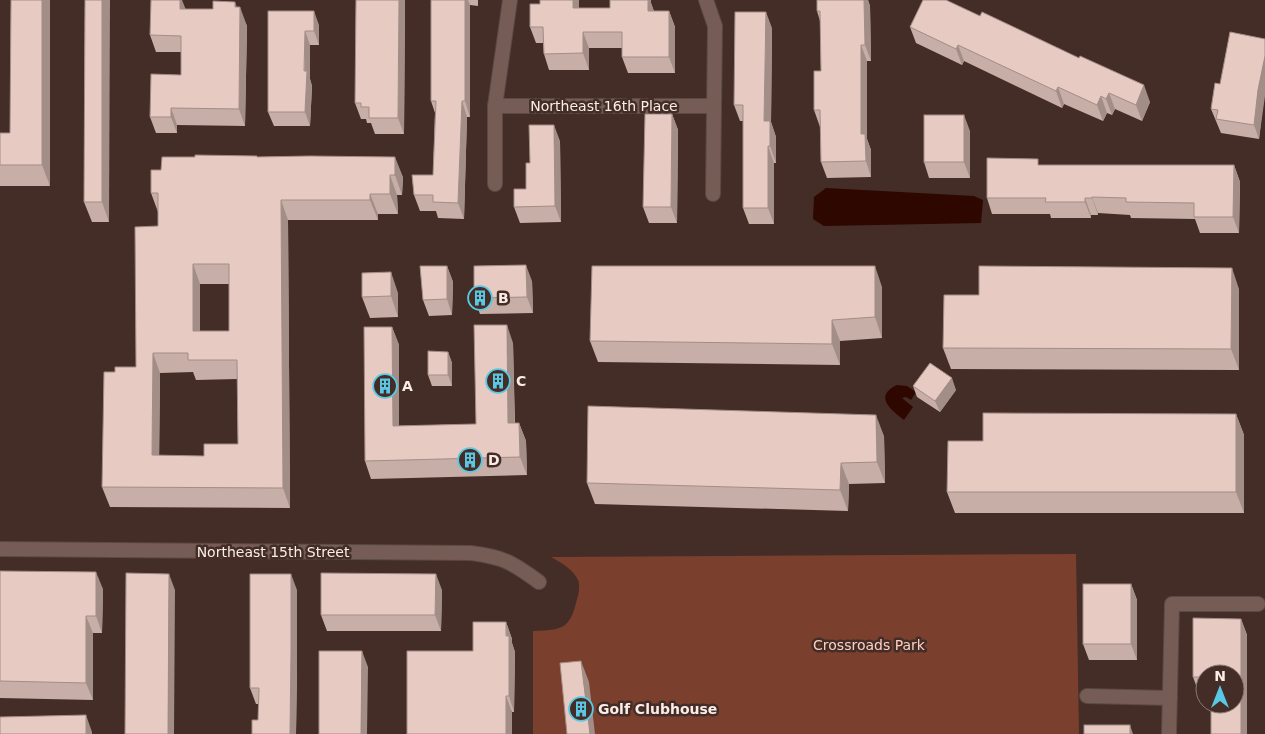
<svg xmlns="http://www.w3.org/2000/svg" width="1265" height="734" font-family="'DejaVu Sans',sans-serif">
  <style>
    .green { fill: #7b3f2d }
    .water { fill: #2e0700 }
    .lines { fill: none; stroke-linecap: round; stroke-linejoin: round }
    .minor-casing { stroke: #5b4943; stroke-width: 16 }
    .minor { stroke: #755c54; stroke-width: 14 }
    .wall { fill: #c7aea6; fill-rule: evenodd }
    .shaded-wall { fill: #a28d87 }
    .building { fill: #e7cac1; stroke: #a28d87; fill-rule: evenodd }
    .labels { text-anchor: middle; stroke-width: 5; stroke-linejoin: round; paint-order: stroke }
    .street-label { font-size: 14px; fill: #fbece7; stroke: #432d26 }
    .poi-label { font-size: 14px; font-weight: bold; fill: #fbece7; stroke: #432d26; text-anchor: start }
    .park-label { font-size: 14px; fill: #fecfc1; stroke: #432d26 }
  </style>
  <rect width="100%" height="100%" fill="#432d26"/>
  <path class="green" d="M1076,554L1079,734H533V631C563,630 570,629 577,599C579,594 580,584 578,580C573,569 560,562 551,557Z"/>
  <g class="water">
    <path d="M826,188L974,196L983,200L981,223L824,226L813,219L814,197Z"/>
    <path d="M897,385L907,386L916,392L911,400L906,397L902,398L913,407L904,420C891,410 873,396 897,385Z"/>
  </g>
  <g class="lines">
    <g class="minor-casing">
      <g id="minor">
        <path d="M706,0L715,26L713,194"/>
        <path d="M495,106H714"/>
        <path d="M495,184V106L510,0"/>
        <path d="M0,549L471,553C504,557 513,563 539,582"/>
        <path d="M1087,696L1170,698"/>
        <path d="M1169,734L1172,604H1258"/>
      </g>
    </g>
    <use href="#minor" class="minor"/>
  </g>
  <g class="wall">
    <path d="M11,0L50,186H0V133H10Z"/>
    <path d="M85,0L109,222H92L84,202Z"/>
    <path d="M356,0H405L404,134H375L371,123H367L366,119H361L355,103Z"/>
    <path d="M431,0H478V6L470,5V117H467L464,219L438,218L436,211H420L414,195L433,175L435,113L431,101Z"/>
    <path d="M579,0V8H610V0H651V3L654,11H669L675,27V73H628L622,57V48H589V70H549L544,54L543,43H536L530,27L540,4Z"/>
    <path d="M817,0H868L870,6L871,61H867V139L871,150V177L827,178L821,162L820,127L814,110L821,71L820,21L817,11Z"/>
    <path d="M237,7L246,24L247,26L245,126L177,125V133H156L150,117L181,75V52H156L150,35L186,9H213Z"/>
    <path d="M268,11L319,25V45H310V79L312,86L310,126H274L268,112Z"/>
    <path d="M910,27L1150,102L1142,121L1115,109L1112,115L1107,113L1103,121L1064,104L1062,108L964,61L962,65L916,43Z"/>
    <path d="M772,28L771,122L776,137V163H774V224H749L743,208V121H740L734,105Z"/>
    <path d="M1263,104L1259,139L1221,133L1211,109Z"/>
    <path d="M672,114L678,130L677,223H649L643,207Z"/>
    <path d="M970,131V178H929L924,162Z"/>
    <path d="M560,141L561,222L520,223L514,207L526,189L530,163Z"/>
    <path d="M310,156L403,177L402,195H397L398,214H378V220H288L290,508L110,507L102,487L115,372L136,367L158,226V212L151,193L161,170L257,157ZM200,284H229V331H200ZM193,372L196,380L237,379L238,444L204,456H159L160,373Z"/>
    <path d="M1040,165H1234L1240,182L1239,233H1200L1195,219L1131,218L1130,215L1098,213V215H1091V218H1051L1050,214H992L987,198Z"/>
    <path d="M447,266L453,282L452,315L429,316L423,300Z"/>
    <path d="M532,281L533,313L480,314L474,298Z"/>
    <path d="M882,287V338L840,341V365L598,362L590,341Z"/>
    <path d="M1239,289V370L951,369L943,348L979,295Z"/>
    <path d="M398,293V317L370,318L362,297Z"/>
    <path d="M392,327L399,345V426L476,424L513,343L515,423H519L526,441L527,475L371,479L365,461Z"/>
    <path d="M448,352L452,363V386H432L428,375Z"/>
    <path d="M913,386L956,390L940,412L917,397Z"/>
    <path d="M1236,414L1244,435V513H955L947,492L983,441Z"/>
    <path d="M884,436L885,483L849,484L848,511L595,504L587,483Z"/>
    <path d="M0,571L103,589L102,633H93V700L0,698Z"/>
    <path d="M1131,584L1137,600V660H1089L1083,644Z"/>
    <path d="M297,590V667L296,734H252L258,720V704H256L250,688Z"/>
    <path d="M442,590L441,631H327L321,615Z"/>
    <path d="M1241,619L1247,635L1235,674H1205V693H1199L1193,677Z"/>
    <path d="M506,622L512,639V643L515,652L514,712H512L473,651Z"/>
  </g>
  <g class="shaded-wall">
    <path d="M42,0H50V186L42,165Z"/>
    <path d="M102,0H110L109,222L102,202Z"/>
    <path d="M180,0H182L186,10L180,9Z"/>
    <path d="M399,0H405L404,134L398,118Z"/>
    <path d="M465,0H468L470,5V117L465,101Z"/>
    <path d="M573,0H579V25L573,8Z"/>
    <path d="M646,0H651V3L654,12L648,11Z"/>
    <path d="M863,0H868L870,6L871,61L865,45Z"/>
    <path d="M235,2L240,16V7L247,26L245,126L239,109Z"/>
    <path d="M314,11L319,25V45L314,31Z"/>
    <path d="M669,11L675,27V73L669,57Z"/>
    <path d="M766,12L772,28L771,122L776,137V163L770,146L764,121Z"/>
    <path d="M305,31L310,45V79L312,86L310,126L305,112Z"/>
    <path d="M583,32L589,48V70L583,53Z"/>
    <path d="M861,45L867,61V139L871,150V177L866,161L861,134Z"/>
    <path d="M958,45L964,61L962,65L956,49Z"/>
    <path d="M1265,56V96L1259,139L1254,125L1258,90Z"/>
    <path d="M1144,85L1150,102L1142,121L1136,105Z"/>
    <path d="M1058,87L1064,104L1062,108L1056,91Z"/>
    <path d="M1109,93L1115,109L1112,115L1106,99Z"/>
    <path d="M1101,96L1107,113L1103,121L1097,105Z"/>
    <path d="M462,101L467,117L464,219L458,203Z"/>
    <path d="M171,108L177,125V133L171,117Z"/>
    <path d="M672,114L678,130L677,223L671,207Z"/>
    <path d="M964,115L970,131V178L964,162Z"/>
    <path d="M554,125L560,141L561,222L555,206Z"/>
    <path d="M768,146L774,163V224L768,208Z"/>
    <path d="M395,157L403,177L402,195L395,175Z"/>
    <path d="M1234,165L1240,182L1239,233L1233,217Z"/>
    <path d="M390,175L397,195L398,214L390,194Z"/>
    <path d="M370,194L378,214V220L370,200Z"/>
    <path d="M1092,197L1098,213V215L1092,198Z"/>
    <path d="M1085,198L1091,215V218L1085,202Z"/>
    <path d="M281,200L288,220L290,508L283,488Z"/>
    <path d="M193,264L200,284V351L193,331Z"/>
    <path d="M526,265L532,281L533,313L527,297Z"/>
    <path d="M447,266L453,282L452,315L447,299Z"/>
    <path d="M875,266L882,287V338L875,317Z"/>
    <path d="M1232,268L1239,289V370L1231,349Z"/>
    <path d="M391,272L398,293V317L391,296Z"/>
    <path d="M832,320L840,341V365L832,344Z"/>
    <path d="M507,325L513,343L515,442L508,423Z"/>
    <path d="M392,327L399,345V445L393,426Z"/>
    <path d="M448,352L452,363V386L448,375Z"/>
    <path d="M153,353L160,373L159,475L152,455Z"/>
    <path d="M952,378L956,390L940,412L935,401Z"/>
    <path d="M1236,414L1244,435V513L1236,492Z"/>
    <path d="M876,415L884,436L885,483L877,462Z"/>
    <path d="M519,423L526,441L527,475L520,457Z"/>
    <path d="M841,463L849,484L848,511L840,490Z"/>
    <path d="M96,572L103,589L102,633L96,616Z"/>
    <path d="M169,574L175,590L174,734H168Z"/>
    <path d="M291,574L297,590V667L296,734H290Z"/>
    <path d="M436,574L442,590L441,631L435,615Z"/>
    <path d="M1131,584L1137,600V660L1131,644Z"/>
    <path d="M86,616L93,633V700L86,683Z"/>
    <path d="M1241,619L1247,635V734H1241Z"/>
    <path d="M506,622L512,639V643L515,652L514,712L509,696Z"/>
    <path d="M362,651L368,667L367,734H361Z"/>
    <path d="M581,661L589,682L595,734H590Z"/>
    <path d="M506,696L512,712V734H506Z"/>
    <path d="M86,715L92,732V734H86Z"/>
    <path d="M1130,725L1133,734H1130Z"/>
  </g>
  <g class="building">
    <path d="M11,0H42V165H0V133H10Z"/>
    <path d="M85,0H102V202H84Z"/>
    <path d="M151,0H180V9H213V1L235,2V7H240L239,109L171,108V117H150L151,74L181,75V36L150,35Z"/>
    <path d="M356,0H399L398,118H369V107H361V103H355Z"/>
    <path d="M431,0H465V101H462L458,203L433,202V195H414L412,175H433L436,101H431Z"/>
    <path d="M540,0H573V8H610V0H648V11H669V57H622V32H583V53L544,54L543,27H530V4H540Z"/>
    <path d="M817,0H864L865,45H861V134H865L866,161L821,162L820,110H814V71H821L820,11H817Z"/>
    <path d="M923,0H946L980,16L982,12L1079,58L1080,56L1144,85L1136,105L1109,93L1106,99L1101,96L1097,105L1058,87L1056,91L958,45L956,49L910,27Z"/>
    <path d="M268,11H314V31H305L304,71H307L305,112H268Z"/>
    <path d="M735,12H766L764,121H770V146H768V208H743V105H734Z"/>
    <path d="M1230,32L1265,39V56L1258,90L1254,125L1216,119L1218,110L1211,109L1215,83L1220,84Z"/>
    <path d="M645,114H672L671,207H643Z"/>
    <rect x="924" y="115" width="40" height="47"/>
    <path d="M529,125H554L555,206L514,207V189H526V163H530Z"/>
    <path d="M195,155L257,156V157L310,156L395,157V175H390V194H370V200H281L283,488L102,487L104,372H115V367H136L135,227L158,226V193H151V170H161L162,157H195ZM193,264H229V331H193ZM153,353H188V360H237L238,444H204V456L152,455Z"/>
    <path d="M987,158L1038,159V165H1234L1233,217H1194V203L1126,202V198L1092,197V198H1085V202H1045L1046,198H987Z"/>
    <path d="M526,265L527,297L474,298V266Z"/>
    <path d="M420,266H447V299L423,300Z"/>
    <path d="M592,266H875V317L832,320V344L590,341Z"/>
    <path d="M979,266L1232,268L1231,349L943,348L944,295H979Z"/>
    <path d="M391,272V296L362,297V273Z"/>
    <path d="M474,325H507L508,423H519L520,457L365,461L364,327H392L393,426L476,424Z"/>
    <path d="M428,351L448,352V375H428Z"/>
    <path d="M930,363L952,378L935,401L913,386Z"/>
    <path d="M588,406L876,415L877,462L841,463L840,490L587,483Z"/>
    <path d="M983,413L1236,414V492H947L948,441H983Z"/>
    <path d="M0,571L96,572V616H86V683L0,681Z"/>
    <path d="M126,573L169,574L168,734H125Z"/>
    <path d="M321,573L436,574L435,615H321Z"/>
    <path d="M250,574H291V651L290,734H252V720H258L259,688H250Z"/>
    <rect x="1083" y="584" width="48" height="60"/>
    <path d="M1193,618L1241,619V734H1211V704H1235V674H1205V677H1193Z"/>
    <path d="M473,622H506V636H509V696H506V734H407V651H473Z"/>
    <path d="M319,651H362L361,734H319Z"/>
    <path d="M581,661L590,734H567L560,663Z"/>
    <path d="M86,715V734H0V717Z"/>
    <rect x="1084" y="725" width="46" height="9"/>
  </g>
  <defs>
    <g id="building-ring" transform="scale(1.25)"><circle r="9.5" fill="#432d26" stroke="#5ac8e5" stroke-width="1.5"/><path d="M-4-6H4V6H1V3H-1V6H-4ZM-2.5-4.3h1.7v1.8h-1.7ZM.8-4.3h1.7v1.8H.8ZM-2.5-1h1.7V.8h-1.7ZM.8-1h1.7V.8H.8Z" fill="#5ac8e5"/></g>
  </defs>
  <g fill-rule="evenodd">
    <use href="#building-ring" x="480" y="298"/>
    <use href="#building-ring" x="498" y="381"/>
    <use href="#building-ring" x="385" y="386"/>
    <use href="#building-ring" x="470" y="460"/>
    <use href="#building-ring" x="581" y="709"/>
  </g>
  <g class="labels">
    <g class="street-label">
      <text x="604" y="111">Northeast 16th Place</text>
      <text x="273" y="557">Northeast 15th Street</text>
    </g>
    <g class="poi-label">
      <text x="498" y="303">B</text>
      <text x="516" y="386">C</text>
      <text x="402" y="391">A</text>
      <text x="488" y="465">D</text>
      <text x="598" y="714">Golf Clubhouse</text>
    </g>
    <g class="park-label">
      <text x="869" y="650">Crossroads Park</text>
    </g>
  </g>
  <g transform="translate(1220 689)"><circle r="24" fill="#432d26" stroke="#8d7973"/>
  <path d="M0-4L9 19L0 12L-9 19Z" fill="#5ac8e5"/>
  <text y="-8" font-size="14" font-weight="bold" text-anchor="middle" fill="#fbece7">N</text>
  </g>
</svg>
